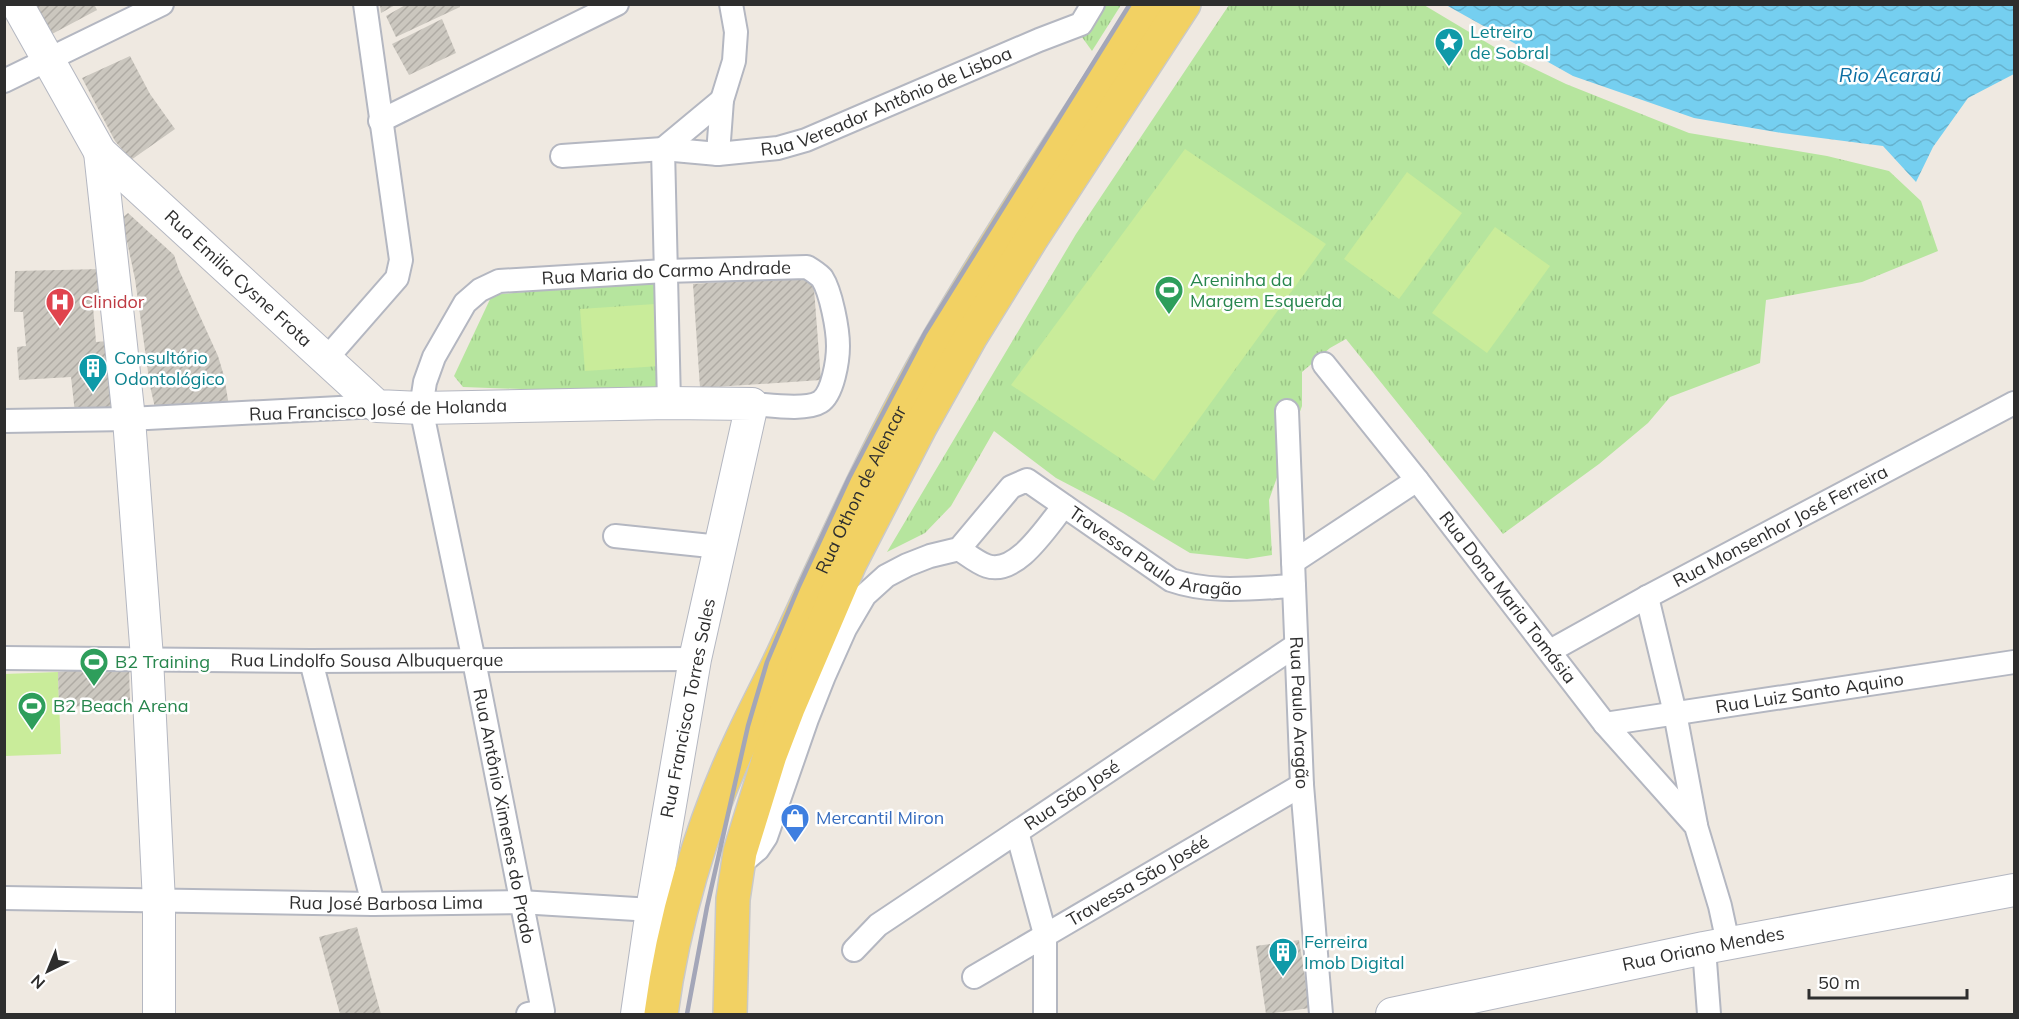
<svg xmlns="http://www.w3.org/2000/svg" width="2019" height="1019" font-family="Mulish,sans-serif">
  <style>
    .park { fill: url(#park-tufts) }
    .pitch { fill: #c9ec9a }
    .water { fill: url(#water-waves) }
    .building { fill: url(#building-hatch) }
    .lines { fill: none; stroke-linecap: round; stroke-linejoin: round }
    .street-casing { stroke: #b4b7c1; stroke-width: 26 }
    .secondary-casing { stroke: #b4b7c1; stroke-width: 34 }
    .primary-casing { stroke: #c9c9c9; stroke-width: 36 }
    .street { stroke: #fff; stroke-width: 22 }
    .secondary { stroke: #fff; stroke-width: 32 }
    .primary { stroke: #f2d163; stroke-width: 33 }
    .rail { stroke: #a3a6b8; stroke-width: 4.5 }
    .labels { text-anchor: middle; stroke-width: 5; stroke-linejoin: round; paint-order: stroke }
    .culture-label { font-size: 18px; fill: #0d838f; stroke: #fff; text-anchor: start }
    .street-label { font-size: 18px; fill: #2e2e2e; stroke: #fff }
    .leisure-label { font-size: 18px; fill: #27864d; stroke: #fff; text-anchor: start }
    .health-label { font-size: 18px; fill: #be3a42; stroke: #fff; text-anchor: start }
    .shop-label { font-size: 18px; fill: #366cbe; stroke: #fff; text-anchor: start }
    .water-label { font-size: 20px; font-style: italic; fill: #0d6fa3; stroke: #fff }
  </style>
  <defs>
    <pattern id="park-tufts" width="24" height="20" patternUnits="userSpaceOnUse" patternTransform="scale(1.5)"><rect width="24" height="20" fill="#b6e59e"/><path d="M3 7l-1-3M5 7V3M7 7l1-3M15 17l-1-3M17 17v-4M19 17l1-3" fill="none" stroke="#9dc588"/></pattern>
    <pattern id="water-waves" width="16" height="10" patternUnits="userSpaceOnUse" patternTransform="scale(1.5)"><rect width="16" height="10" fill="#75cff0"/><path d="M0 5q4-4 8 0t8 0" fill="none" stroke="#66b2ce"/></pattern>
    <pattern id="building-hatch" width="6" height="6" patternUnits="userSpaceOnUse" patternTransform="scale(1.5)"><rect width="6" height="6" fill="#cbc7bf"/><path d="M-1 1l2-2M0 6l6-6M5 7l2-2" fill="none" stroke="#afaba4"/></pattern>
  </defs>
  <rect width="100%" height="100%" fill="#efe9e1"/>
  <g class="park">
    <path d="M1098,5H1121L1092,51L1079,33Z"/>
    <path d="M1229,5H1424L1516,60L1566,84L1689,133L1827,156L1889,171L1921,201L1938,251L1862,282L1766,300L1760,363L1670,397L1648,423L1599,464L1503,534L1346,339L1330,348L1302,372V406L1269,500L1272,555L1247,559L1190,553L1123,513L1056,478L994,431L951,506L925,533L887,552L1076,234Z"/>
    <path d="M654,280L661,394L463,387L454,376L492,295Z"/>
  </g>
  <g class="pitch">
    <path d="M1185,149L1326,244L1154,481L1011,385Z"/>
    <path d="M1407,172L1462,213L1399,299L1344,259Z"/>
    <path d="M1495,227L1550,266L1487,353L1432,313Z"/>
    <path d="M655,304L660,366L585,371L580,309Z"/>
    <path d="M58,672L61,754L5,756L4,674Z"/>
  </g>
  <path class="water" d="M1446,5H2014V74L1968,98L1933,147L1916,182L1883,146L1782,133L1694,118L1573,76Z"/>
  <g class="building">
    <path d="M35,4H94L97,10L52,34Z"/>
    <path d="M380,4H397L381,13Z"/>
    <path d="M407,4H460V7L396,37L386,16Z"/>
    <path d="M442,19L456,53L409,75L392,44Z"/>
    <path d="M130,56L150,94L175,129L131,160L115,141L82,78Z"/>
    <path d="M128,213L174,255L179,270L218,356L224,376L229,406L156,412L150,386L135,279L122,218Z"/>
    <path d="M103,269V306H93L96,342L108,341L115,409L75,413L71,377L19,380L17,347L26,346L23,312H14L15,271Z"/>
    <path d="M813,276L821,380L700,388L693,284Z"/>
    <path d="M129,666L130,702L59,708L58,672Z"/>
    <path d="M357,927L381,1014H340L319,937Z"/>
    <path d="M1299,940L1310,1008L1266,1014L1256,946Z"/>
  </g>
  <g class="lines">
    <g class="street-casing">
      <g id="street">
        <path d="M4,81L162,4"/>
        <path d="M380,121L617,4"/>
        <path d="M718,154L722,100L734,61L736,32L731,4"/>
        <path id="s1" d="M562,156L663,149L718,154L778,148L806,140L1039,40L1081,24L1093,4"/>
        <path d="M327,358L397,278L401,260L365,4"/>
        <path id="s2" d="M1324,364L1417,480L1605,724L1696,826L1720,906L1728,943"/>
        <path d="M669,403L663,149L722,100"/>
        <path id="s3" d="M1287,411L1302,785L1321,1014"/>
        <path d="M4,421L129,419L377,406"/>
        <path d="M615,536L720,547"/>
        <path d="M959,549C968,555 978,563 987,566C1017,576 1047,526 1064,506"/>
        <path d="M1293,562L1417,480"/>
        <path d="M1647,597L1675,713L1696,825"/>
        <path id="s4" d="M1550,651L1647,597L2014,403"/>
        <path id="s5" d="M4,658L311,661L695,659"/>
        <path d="M311,661L373,904"/>
        <path id="s6" d="M1605,724L2014,662"/>
        <path d="M1017,832L1045,934V1014"/>
        <path id="s7" d="M738,866L758,849L766,837L807,719L824,676L845,629L865,595L886,576L907,565L930,556L959,549L1011,487L1027,480L1171,580C1211,594 1253,588 1294,586"/>
        <path id="s8" d="M4,898L373,904L520,902L652,910L665,907"/>
        <path d="M1704,948L1709,1014"/>
        <path id="s9" d="M854,950L878,925L1295,646"/>
        <path id="s10" d="M974,977L1302,785"/>
        <path id="s11" d="M528,1014L543,1011L474,661L421,408L425,382L434,357L465,303L480,290L499,281L665,271L807,267C812,270 818,274 822,278C831,292 838,329 838,346C838,360 833,394 820,402C806,411 769,405 752,404"/>
      </g>
    </g>
    <g class="secondary-casing">
      <g id="secondary">
        <path id="s12" d="M17,4L100,152L377,406L421,408L669,403L752,404L695,659L652,910L637,1014"/>
        <path d="M100,152L129,419L147,658L159,902V1014"/>
        <path id="s13" d="M1392,1014L1704,948L2014,890"/>
      </g>
    </g>
    <g class="primary-casing">
      <g id="primary">
        <path id="s14" d="M661,1014C673,923 701,826 740,743C755,710 772,679 787,646C835,543 881,439 938,341C1005,226 1079,116 1151,4"/>
        <path d="M730,1014L733,899L740,852L770,755L788,708L850,563L920,427L971,336L1031,239L1184,4"/>
      </g>
    </g>
    <use href="#street" class="street"/>
    <use href="#secondary" class="secondary"/>
    <use href="#primary" class="primary"/>
    <path class="rail" d="M687,1014L707,907L748,726L767,662L799,586L849,478L925,333L1130,4"/>
  </g>
  <defs>
    <g id="sight-pin" transform="scale(1.5)"><path d="M0 17L-7.5 6A9.5 9.5 0 1 1 7.5 6Z" fill="#0f9aa8" stroke="#fff"/><path d="M0-6L1.8-2.2L6-1.7L2.9 1.2L3.7 5.4L0 3.3L-3.7 5.4L-2.9 1.2L-6-1.7L-1.8-2.2Z" fill="#fff"/></g>
    <g id="stadium-pin" transform="scale(1.5)"><path d="M0 17L-7.5 6A9.5 9.5 0 1 1 7.5 6Z" fill="#2e9e5b" stroke="#fff"/><path d="M0-5a6.5 5 0 1 0 0 10a6.5 5 0 1 0 0-10ZM-3.5-1.8h7v3.6h-7Z" fill="#fff"/></g>
    <g id="hospital-pin" transform="scale(1.5)"><path d="M0 17L-7.5 6A9.5 9.5 0 1 1 7.5 6Z" fill="#e0444e" stroke="#fff"/><path d="M-5-5h3v3.5h4V-5h3V5h-3V1.5h-4V5h-3Z" fill="#fff"/></g>
    <g id="building-pin" transform="scale(1.5)"><path d="M0 17L-7.5 6A9.5 9.5 0 1 1 7.5 6Z" fill="#0f9aa8" stroke="#fff"/><path d="M-4-6H4V6H1V3H-1V6H-4ZM-2.5-4.3h1.7v1.8h-1.7ZM.8-4.3h1.7v1.8H.8ZM-2.5-1h1.7V.8h-1.7ZM.8-1h1.7V.8H.8Z" fill="#fff"/></g>
    <g id="shop-pin" transform="scale(1.5)"><path d="M0 17L-7.5 6A9.5 9.5 0 1 1 7.5 6Z" fill="#3f7fe0" stroke="#fff"/><path d="M-5-2.5h2.3a2.7 3.5 0 0 1 5.4 0H5L5.5 6h-11ZM-1.5-2.5h3a1.5 2.3 0 0 0-3 0Z" fill="#fff"/></g>
  </defs>
  <g fill-rule="evenodd">
    <use href="#sight-pin" x="1449" y="42"/>
    <use href="#stadium-pin" x="1169" y="290"/>
    <use href="#hospital-pin" x="60" y="302"/>
    <use href="#building-pin" x="93" y="368"/>
    <use href="#stadium-pin" x="94" y="662"/>
    <use href="#stadium-pin" x="32" y="706"/>
    <use href="#shop-pin" x="795" y="818"/>
    <use href="#building-pin" x="1283" y="952"/>
  </g>
  <g class="labels">
    <g class="culture-label">
      <text x="1470" y="38">Letreiro<tspan x="1470" dy="21">de Sobral</tspan></text>
      <text x="114" y="364">Consultório<tspan x="114" dy="21">Odontológico</tspan></text>
      <text x="1304" y="948">Ferreira<tspan x="1304" dy="21">Imob Digital</tspan></text>
    </g>
    <g class="street-label">
      <text dy="6" stroke="none"><textPath href="#s1" startOffset="334">Rua Vereador Antônio de Lisboa</textPath></text>
      <text dy="6" stroke="none"><textPath href="#s11" startOffset="954">Rua Maria do Carmo Andrade</textPath></text>
      <text dy="6" stroke="none"><textPath href="#s12" startOffset="357">Rua Emilia Cysne Frota</textPath></text>
      <text transform="translate(378 410) rotate(-2)" y="6">Rua Francisco José de Holanda</text>
      <text dy="6" stroke="none"><textPath href="#s14" startOffset="564">Rua Othon de Alencar</textPath></text>
      <text dy="6" stroke="none"><textPath href="#s4" startOffset="262">Rua Monsenhor José Ferreira</textPath></text>
      <text dy="6" stroke="none"><textPath href="#s7" startOffset="658">Travessa Paulo Aragão</textPath></text>
      <text dy="6" stroke="none"><textPath href="#s2" startOffset="297">Rua Dona Maria Tomásia</textPath></text>
      <text dy="6" stroke="none"><textPath href="#s5" startOffset="363">Rua Lindolfo Sousa Albuquerque</textPath></text>
      <text dy="6" stroke="none"><textPath href="#s6" startOffset="207">Rua Luiz Santo Aquino</textPath></text>
      <text transform="translate(688 708) rotate(-79)" y="6">Rua Francisco Torres Sales</text>
      <text dy="6" stroke="none"><textPath href="#s3" startOffset="302">Rua Paulo Aragão</textPath></text>
      <text dy="6" stroke="none"><textPath href="#s9" startOffset="268">Rua São José</textPath></text>
      <text transform="translate(504 816) rotate(79)" y="6">Rua Antônio Ximenes do Prado</text>
      <text dy="6" stroke="none"><textPath href="#s10" startOffset="190">Travessa São Joséé</textPath></text>
      <text dy="6" stroke="none"><textPath href="#s8" startOffset="382">Rua José Barbosa Lima</textPath></text>
      <text dy="6" stroke="none"><textPath href="#s13" startOffset="318">Rua Oriano Mendes</textPath></text>
    </g>
    <g class="leisure-label">
      <text x="1190" y="286">Areninha da<tspan x="1190" dy="21">Margem Esquerda</tspan></text>
      <text x="115" y="668">B2 Training</text>
      <text x="53" y="712">B2 Beach Arena</text>
    </g>
    <g class="health-label">
      <text x="81" y="308">Clinidor</text>
    </g>
    <g class="shop-label">
      <text x="816" y="824">Mercantil Miron</text>
    </g>
    <g class="water-label">
      <text x="1890" y="82">Rio Acaraú</text>
    </g>
  </g>
  <rect width="2019" height="1019" fill="none" stroke="#2e2e2e" stroke-width="12"/>
  <g transform="translate(48 971) rotate(223)" stroke="#ffffff" stroke-width="4.5" paint-order="stroke">
  <path d="M0-4.5L10 22L0 15L-10 22Z" fill="#2e2e2e"/>
  <text y="-9" font-size="16" font-weight="bold" text-anchor="middle" fill="#2e2e2e">N</text>
  </g>
  <path d="M1809 989v9h158v-9" fill="none" stroke="#2e2e2e" stroke-width="3"/>
  <text x="1818" y="989" font-size="18" fill="#2e2e2e" stroke="#ffffff" stroke-width="4.5" paint-order="stroke">50 m</text>
</svg>
